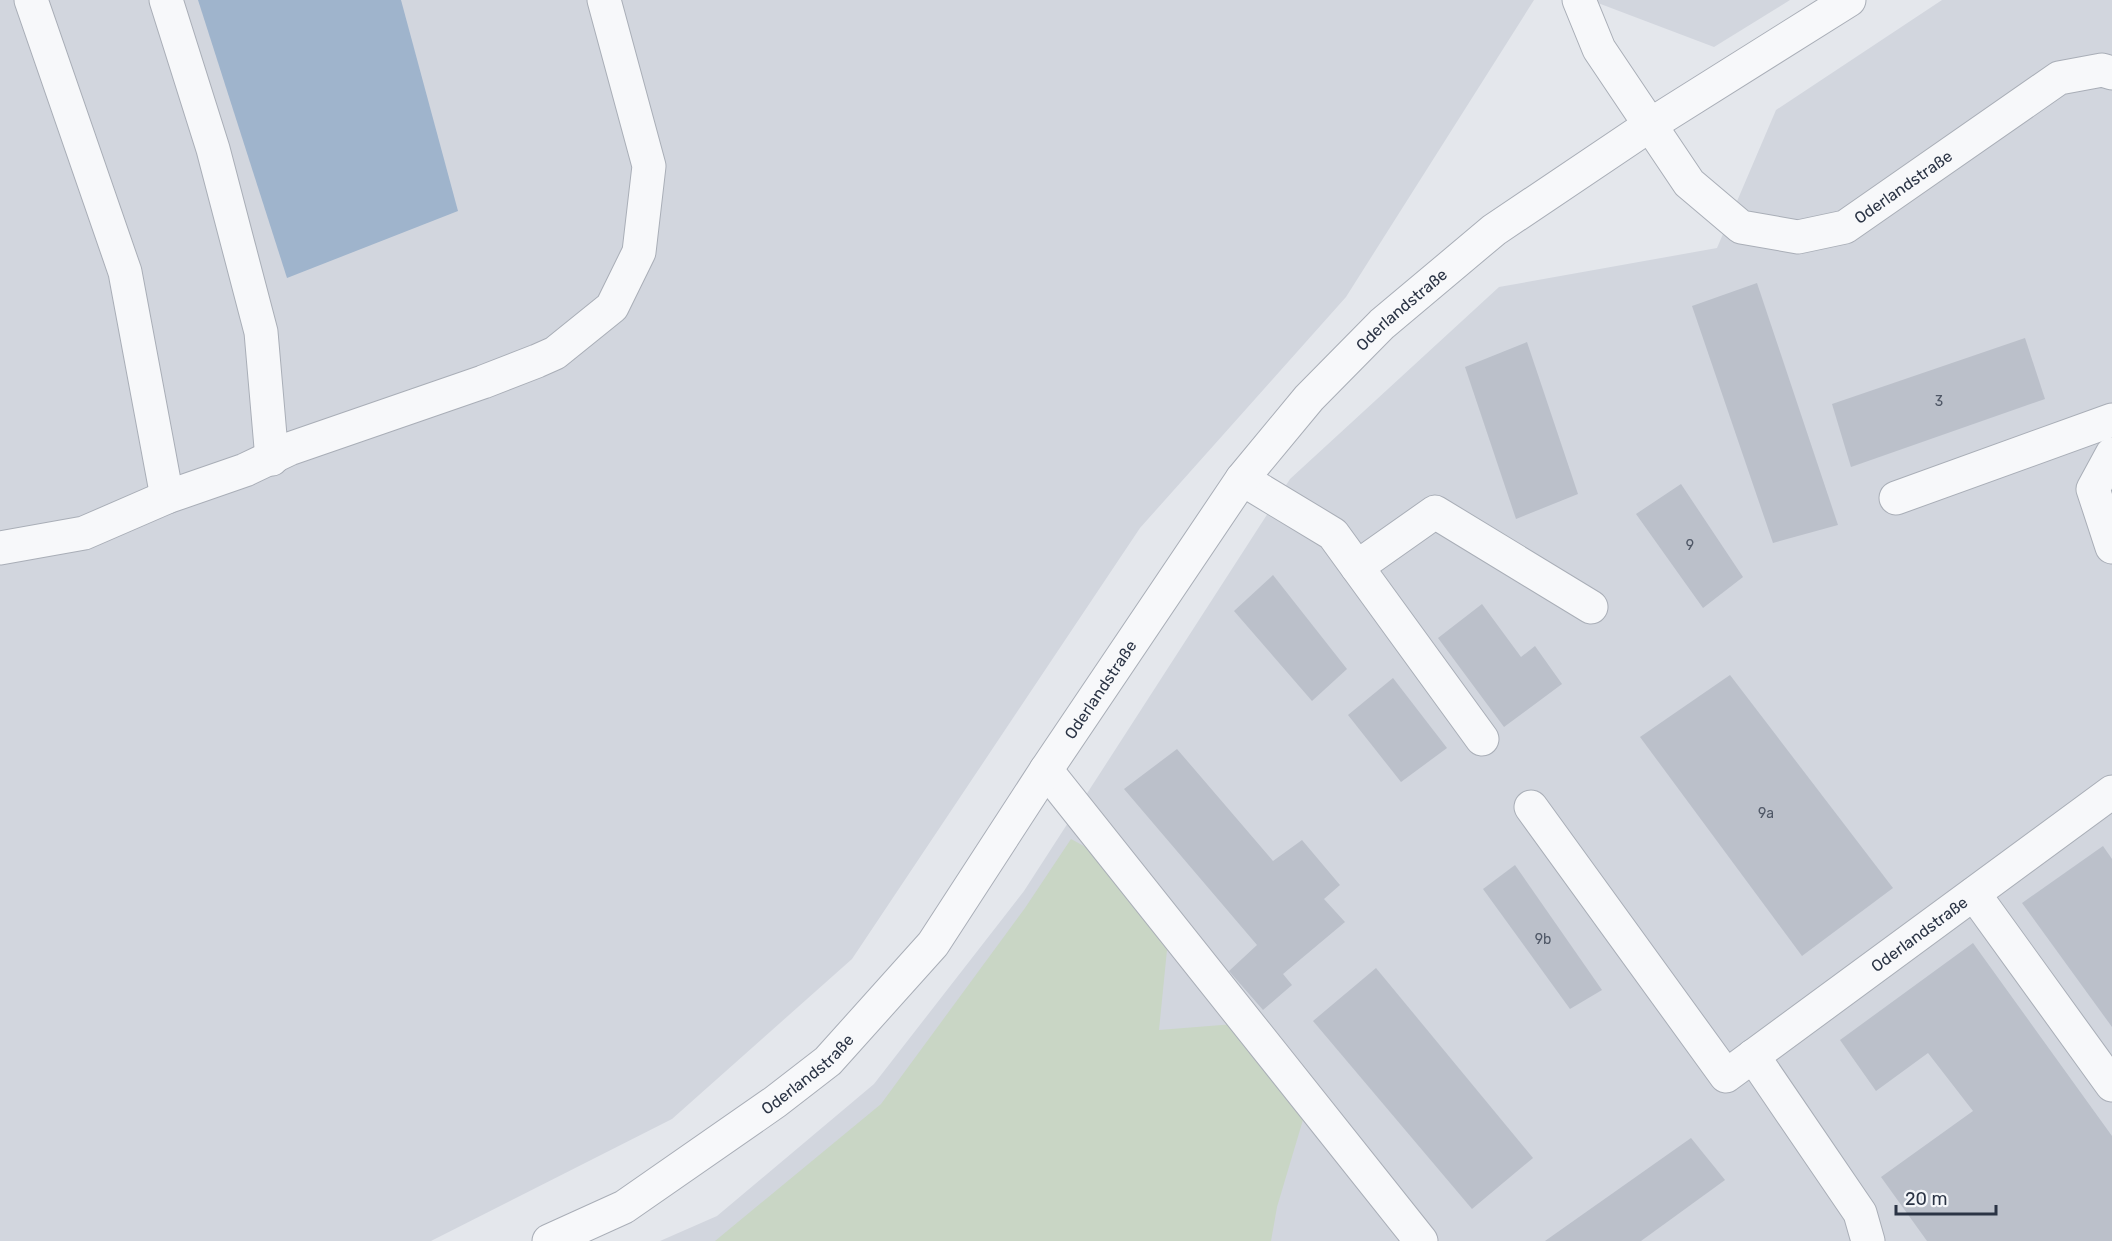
<svg xmlns="http://www.w3.org/2000/svg" width="2112" height="1241" font-family="Rubik,sans-serif">
  <style>
    .built { fill: #d2d6de }
    .green { fill: #c9d6c5 }
    .water { fill: #9fb4cc }
    .building { fill: #bbc0ca }
    .lines { fill: none; stroke-linecap: round; stroke-linejoin: round }
    .minor-casing { stroke: #a9aeb7; stroke-width: 35 }
    .minor { stroke: #f7f8fa; stroke-width: 33 }
    .labels { text-anchor: middle; stroke-width: 6; stroke-linejoin: round; paint-order: stroke }
    .number-label { font-size: 14px; fill: #4f5766 }
    .street-label { font-size: 16px; fill: #2b3445; stroke: #f4f6f9 }
  </style>
  <rect width="100%" height="100%" fill="#e4e7ec"/>
  <g class="built">
    <path d="M0,0H1534L1346,297L1140,528L852,959L672,1119L431,1241H0Z"/>
    <path d="M1590,0H1790L1714,47Z"/>
    <path d="M1942,0H2112V1241H660L717,1216L874,1084L1024,891L1290,479L1499,287L1717,248L1776,110Z"/>
  </g>
  <path class="green" d="M1071,839L1095,852L1167,950L1159,1030L1247,1023L1311,1093L1277,1207L1271,1241H715L881,1104L1025,908Z"/>
  <path class="water" d="M198,0H401L458,211L287,278Z"/>
  <g class="building">
    <path d="M1757,283L1838,525L1773,543L1692,306Z"/>
    <path d="M2025,338L2045,399L1851,467L1832,404Z"/>
    <path d="M1527,342L1578,494L1516,519L1465,367Z"/>
    <path d="M1681,484L1743,577L1703,608L1636,514Z"/>
    <path d="M1273,575L1347,669L1312,701L1234,611Z"/>
    <path d="M1482,604L1521,657L1535,646L1562,684L1504,727L1438,638Z"/>
    <path d="M1730,675L1893,888L1802,956L1640,737Z"/>
    <path d="M1393,678L1447,748L1401,782L1348,715Z"/>
    <path d="M1177,749L1273,861L1302,840L1340,885L1324,899L1345,922L1283,974L1292,985L1263,1010L1229,971L1257,945L1124,789Z"/>
    <path d="M2103,846L2112,859V1027L2022,903Z"/>
    <path d="M1515,865L1602,990L1570,1009L1483,889Z"/>
    <path d="M1973,943L2112,1136V1241H1927L1881,1177L1973,1111L1928,1053L1876,1091L1840,1040Z"/>
    <path d="M1376,968L1533,1158L1472,1209L1313,1021Z"/>
    <path d="M1691,1138L1725,1180L1641,1241H1545Z"/>
  </g>
  <g class="lines">
    <g class="minor-casing">
      <g id="minor">
        <path d="M31,0L125,272L167,497"/>
        <path d="M166,0L213,149L261,332L272,459"/>
        <path id="s1" d="M1579,0L1599,49L1689,183L1741,227L1798,237L1845,227L2059,78L2102,70L2112,73"/>
        <path d="M2112,454L2093,489L2112,547"/>
        <path d="M1242,479L1333,534L1482,739"/>
        <path d="M1896,498L2112,420"/>
        <path d="M0,548L84,533L167,497L245,470L289,449L483,382L537,361L555,353L612,307L639,252L649,166L604,0"/>
        <path d="M1357,567L1435,512L1591,607"/>
        <path d="M1046,770L1421,1241"/>
        <path id="s2" d="M1531,807L1726,1076L2112,792"/>
        <path d="M1974,894L2112,1085"/>
        <path d="M1753,1056L1860,1213L1868,1241"/>
        <path id="s3" d="M549,1241L624,1207L775,1102L828,1061L933,944L1046,770L1242,479L1309,398L1382,324L1494,230L1650,125L1849,0"/>
      </g>
    </g>
    <use href="#minor" class="minor"/>
  </g>
  <g class="labels">
    <g class="number-label">
      <text x="1939" y="406">3</text>
      <text x="1690" y="550">9</text>
      <text x="1766" y="818">9a</text>
      <text x="1543" y="944">9b</text>
    </g>
    <g class="street-label">
      <text dy="6" stroke="none"><textPath href="#s1" startOffset="459">Oderlandstraße</textPath></text>
      <text dy="6" stroke="none"><textPath href="#s3" startOffset="1282">Oderlandstraße</textPath></text>
      <text dy="6" stroke="none"><textPath href="#s3" startOffset="795">Oderlandstraße</textPath></text>
      <text dy="6" stroke="none"><textPath href="#s2" startOffset="572">Oderlandstraße</textPath></text>
      <text dy="6" stroke="none"><textPath href="#s3" startOffset="309">Oderlandstraße</textPath></text>
    </g>
  </g>
  <path d="M1896 1205v9h100v-9" fill="none" stroke="#2b3445" stroke-width="3"/>
  <text x="1905" y="1205" font-size="18" fill="#2b3445" stroke="#f4f6f9" stroke-width="4.5" paint-order="stroke">20 m</text>
</svg>
